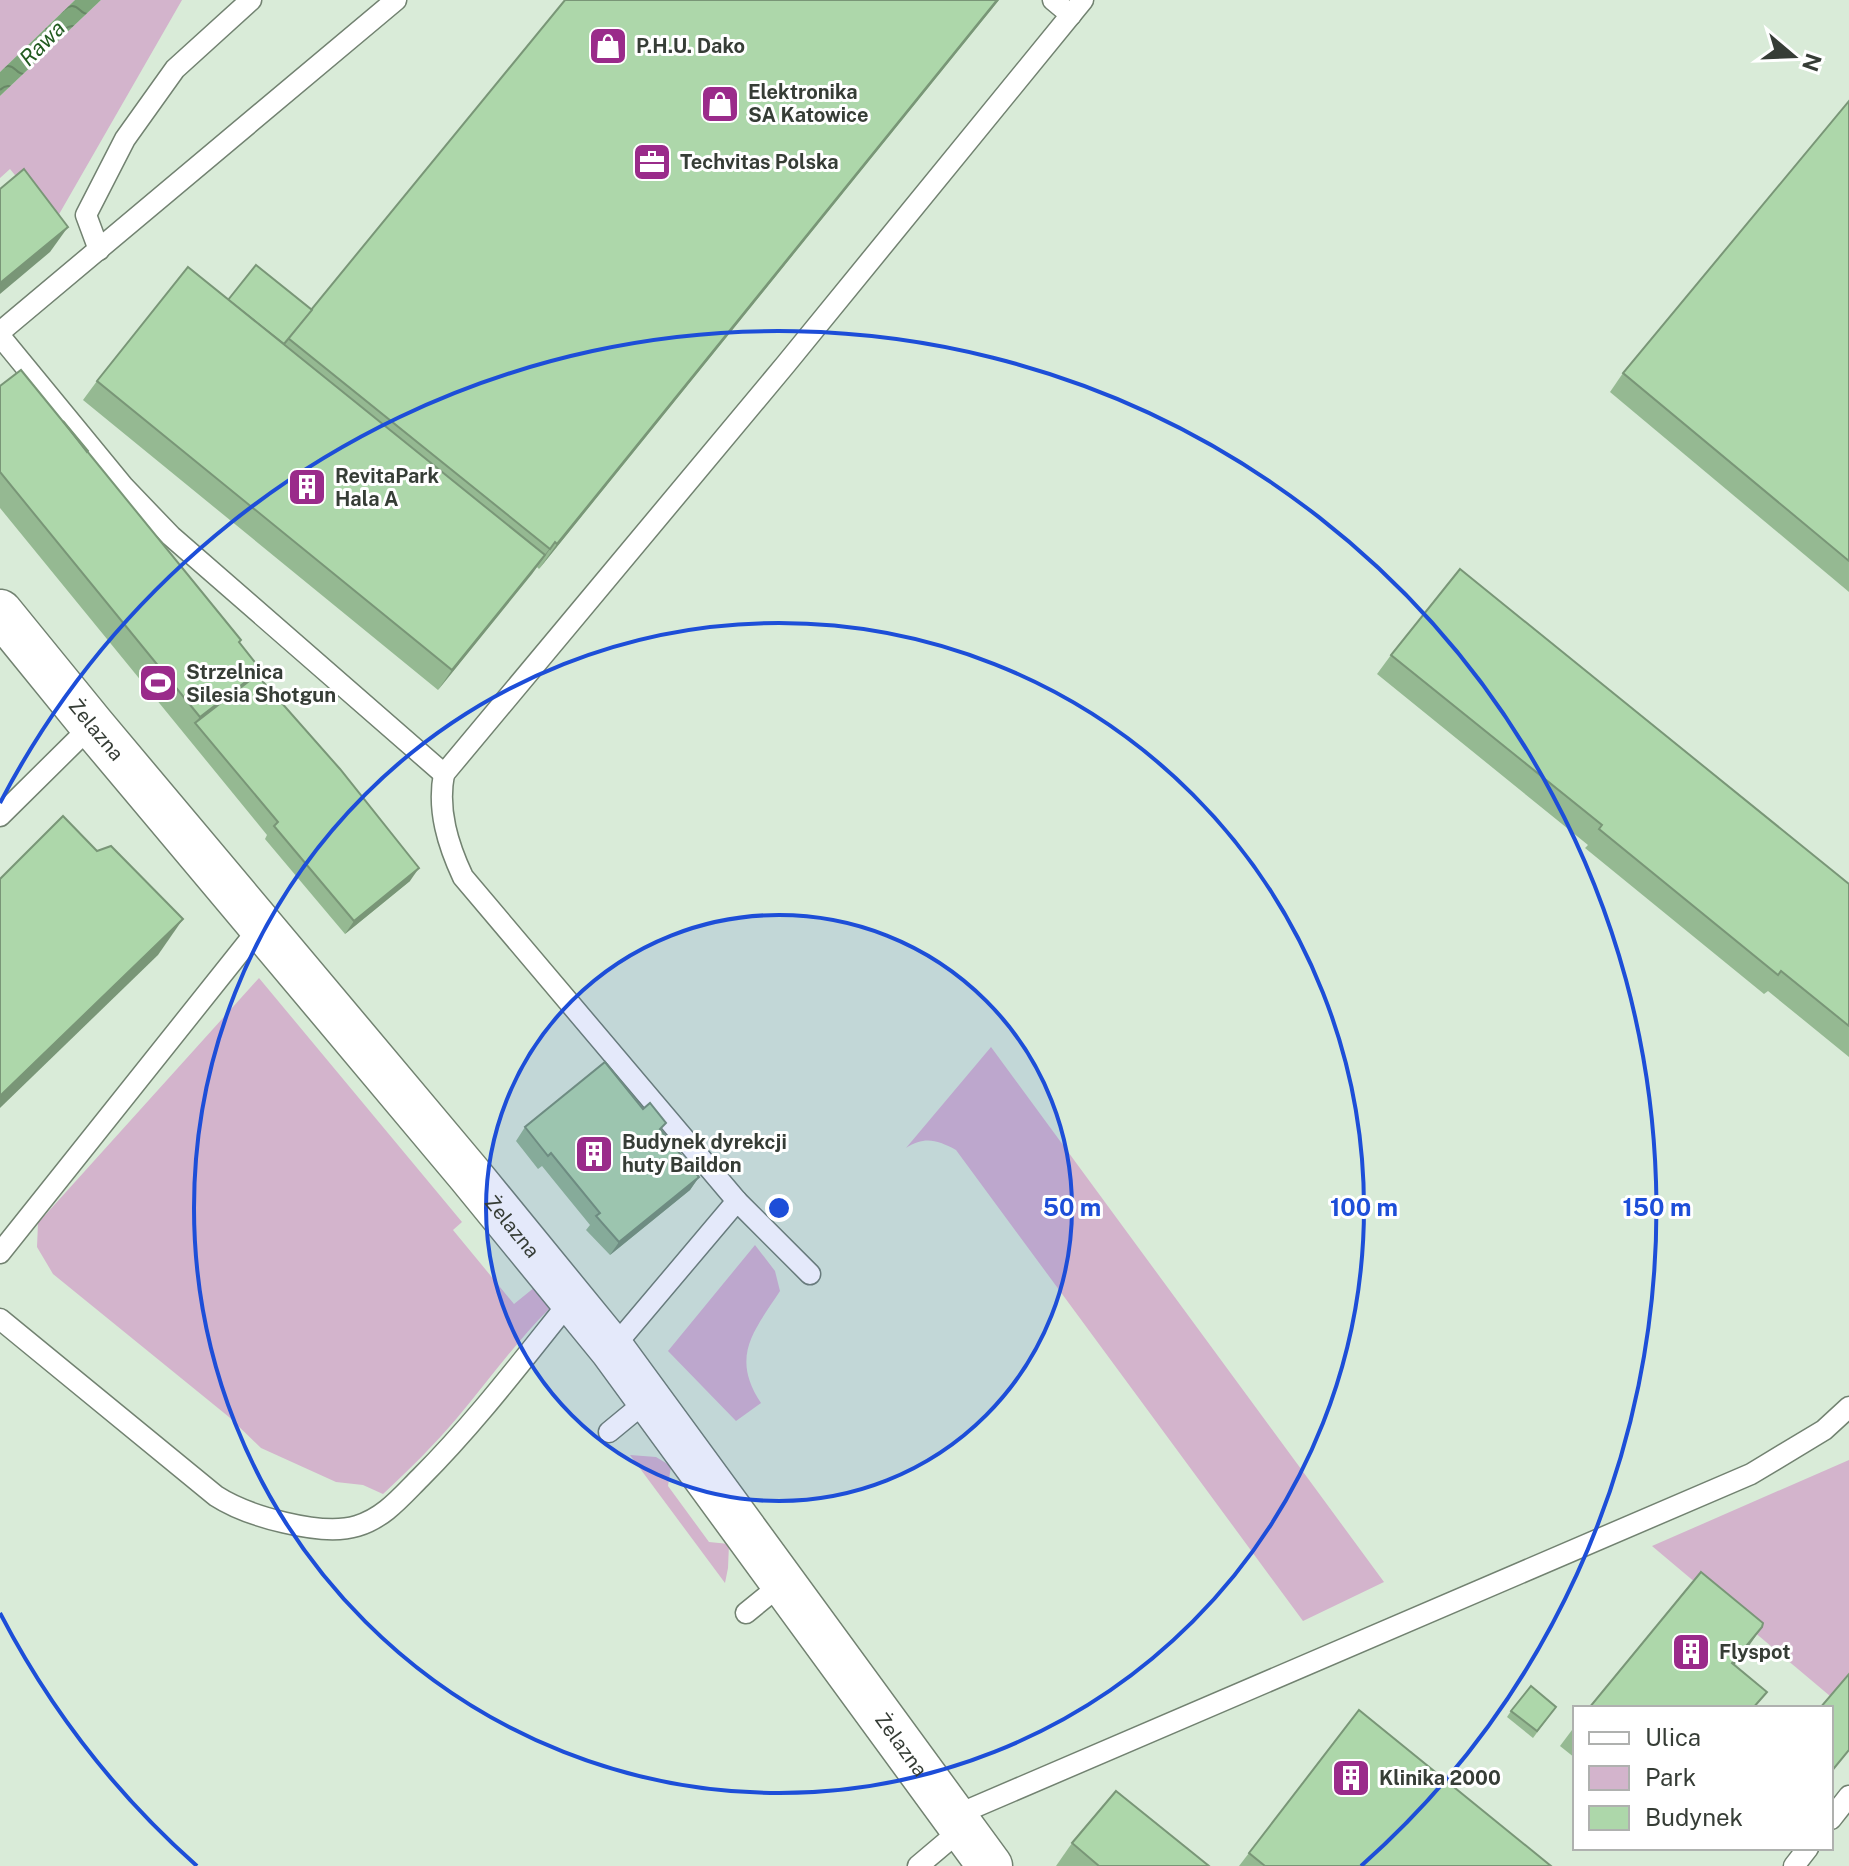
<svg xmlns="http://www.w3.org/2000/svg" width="1849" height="1866" font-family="'Public Sans',sans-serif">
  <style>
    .green { fill: #d3b4cc }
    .water { fill: url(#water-waves) }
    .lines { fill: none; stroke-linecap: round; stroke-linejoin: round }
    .lane-casing { stroke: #728271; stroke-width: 23 }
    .secondary-casing { stroke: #728271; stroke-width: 47 }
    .lane { stroke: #fff; stroke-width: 20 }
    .secondary { stroke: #fff; stroke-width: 44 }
    .wall { fill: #95b992 }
    .shaded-wall { fill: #799677 }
    .building { fill: #add7aa; stroke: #799677; stroke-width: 2 }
    .ring { fill: none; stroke: #1d4ed8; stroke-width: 4 }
    .labels { text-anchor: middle; stroke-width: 6; stroke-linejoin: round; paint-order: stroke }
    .poi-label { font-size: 20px; font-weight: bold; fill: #363d36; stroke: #fff; text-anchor: start }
    .street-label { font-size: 20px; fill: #363d36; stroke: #fff }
    .water-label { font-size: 22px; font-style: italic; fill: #225b21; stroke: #fff }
    .centre { fill: #1d4ed8; stroke: #fff; stroke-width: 4 }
    .ring-label { font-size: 24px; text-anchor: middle; font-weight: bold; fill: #1d4ed8; stroke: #fff; stroke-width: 6; stroke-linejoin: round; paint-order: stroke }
  </style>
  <defs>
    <pattern id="water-waves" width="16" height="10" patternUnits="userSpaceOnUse" patternTransform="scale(2)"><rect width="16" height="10" fill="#7ea67b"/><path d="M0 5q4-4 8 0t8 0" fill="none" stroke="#688866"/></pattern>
  </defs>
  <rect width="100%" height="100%" fill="#d9ebd8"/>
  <g class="green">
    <path d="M0,0H75L0,72Z"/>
    <path d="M101,0H182L54,223L10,169L0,178V96Z"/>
    <path d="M259,978L462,1222L453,1230L514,1304L535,1287L550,1308C516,1342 488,1381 457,1418C434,1445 409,1470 383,1494L363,1485L336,1482L261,1448L229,1417L53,1274L37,1247L38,1223Z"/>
    <path d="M991,1047L1384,1582L1303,1621L956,1150C937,1140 925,1136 906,1148Z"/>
    <path d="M755,1245L775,1271L780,1291C754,1331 730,1356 761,1403L736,1421L668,1351Z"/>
    <path d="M630,1455L656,1457L671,1466L668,1486L709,1542L729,1544L728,1568L725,1583Z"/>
    <path d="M1849,1460V1673L1830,1696L1652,1546Z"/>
  </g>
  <path class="water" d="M75,0H101L0,96V72Z"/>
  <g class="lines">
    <g class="lane-casing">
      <g id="lane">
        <path d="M1053,0L1071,15"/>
        <path d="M99,250L86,215L125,139L175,69L251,0"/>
        <path d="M0,332L396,0"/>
        <path d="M0,336L124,487L171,536L444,774L786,364L1083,0"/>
        <path d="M444,774C437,810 448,845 463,877L737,1201"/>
        <path d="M0,816L92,725"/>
        <path d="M0,1253L260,927"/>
        <path d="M0,1319L216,1496C247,1516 321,1537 357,1526C384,1518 401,1497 420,1478C475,1423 522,1361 571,1300"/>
        <path d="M612,1349L737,1201L810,1274"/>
        <path d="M609,1432L649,1399"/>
        <path d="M746,1613L784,1582"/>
        <path d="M954,1816L1751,1474L1824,1430L1849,1407"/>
        <path d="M1831,1819L1849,1796"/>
        <path d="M918,1866L963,1828"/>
        <path d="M1794,1866L1808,1848"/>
      </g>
    </g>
    <g class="secondary-casing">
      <g id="secondary">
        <path id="s1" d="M0,612L92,725L469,1174L612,1349L990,1866"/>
      </g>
    </g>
    <use href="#lane" class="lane"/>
    <use href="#secondary" class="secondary"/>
  </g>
  <g class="wall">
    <path d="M565,0H999L539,569L537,567L438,690L83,400L97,381L228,300L312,310Z"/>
    <path d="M1849,101V592L1610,392L1623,373Z"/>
    <path d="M0,386L87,452L261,670L257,676L410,881L345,934L265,839L267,835L0,508Z"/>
    <path d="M1391,655L1849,884V1057L1768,991L1764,994L1585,848L1588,845L1377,674Z"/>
    <path d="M525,1127L661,1130L699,1177L690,1190L610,1255L586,1230L590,1225L559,1187L542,1166L538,1169L516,1141Z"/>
    <path d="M1556,1707L1533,1738L1507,1717L1511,1711Z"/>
    <path d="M1575,1726V1758L1560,1746Z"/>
    <path d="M1072,1843L1209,1866H1056Z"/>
    <path d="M1249,1853L1551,1866H1239Z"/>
  </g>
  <g class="shaded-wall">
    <path d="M997,0H999L539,569L557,544Z"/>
    <path d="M68,227L50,252L0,294V283Z"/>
    <path d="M555,542L532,574L438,690L452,670Z"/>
    <path d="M261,670L247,689L195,723L200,717Z"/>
    <path d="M419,868L410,881L345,934L354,921Z"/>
    <path d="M183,919L158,955L0,1108V1096Z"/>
    <path d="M699,1177L690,1190L610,1255L619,1242Z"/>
    <path d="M1762,1627L1744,1653L1715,1689L1732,1663Z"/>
  </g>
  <g class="building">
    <path d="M565,0H997L557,544L555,542L550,549L288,338Z"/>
    <path d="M1849,101V561L1623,373Z"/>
    <path d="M24,169L68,227L0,283V189Z"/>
    <path d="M256,265L312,310L284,344L228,300Z"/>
    <path d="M188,267L545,555L452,670L97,381Z"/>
    <path d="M21,370L241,640L239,642L261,670L200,717L0,472V386Z"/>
    <path d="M63,421L88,451L87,452Z"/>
    <path d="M1460,569L1849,884V1026L1781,971L1778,975L1599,829L1602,825L1391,655Z"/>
    <path d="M257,675L340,769L419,868L354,921L274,826L278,822L195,723Z"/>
    <path d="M63,816L97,851L111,846L183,919L0,1096V879Z"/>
    <path d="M605,1062L643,1109L650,1103L666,1123L660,1129L699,1177L619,1242L596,1216L600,1213L568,1174L551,1153L548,1156L525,1127Z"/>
    <path d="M1701,1572L1763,1623L1762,1627L1732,1663L1767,1692L1753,1708H1589Z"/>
    <path d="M1849,1674V1750L1831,1772V1708H1820Z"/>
    <path d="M1531,1686L1556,1707L1537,1731L1511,1711Z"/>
    <path d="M1359,1710L1551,1866H1265L1249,1853Z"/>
    <path d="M1116,1791L1209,1866H1099L1072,1843Z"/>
  </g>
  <circle cx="779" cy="1208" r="293" fill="#1d4ed8" fill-opacity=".12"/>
  <g class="ring">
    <circle cx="779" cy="1208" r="293"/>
    <circle cx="779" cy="1208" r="585"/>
    <path d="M197 1866A878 878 0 0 1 0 1613M0 803A878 878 0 1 1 1361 1866"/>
  </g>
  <defs>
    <g id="shop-square" transform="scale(2)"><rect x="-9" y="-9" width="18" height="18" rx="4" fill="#9a2b8a" stroke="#fff"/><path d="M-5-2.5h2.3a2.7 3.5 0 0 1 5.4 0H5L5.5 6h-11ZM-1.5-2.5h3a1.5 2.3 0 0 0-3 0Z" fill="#fff"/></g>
    <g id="office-square" transform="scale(2)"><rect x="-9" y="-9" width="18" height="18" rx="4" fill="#9a2b8a" stroke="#fff"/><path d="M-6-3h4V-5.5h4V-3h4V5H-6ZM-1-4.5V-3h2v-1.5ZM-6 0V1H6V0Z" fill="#fff"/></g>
    <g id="building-square" transform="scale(2)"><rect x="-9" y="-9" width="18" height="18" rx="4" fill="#9a2b8a" stroke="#fff"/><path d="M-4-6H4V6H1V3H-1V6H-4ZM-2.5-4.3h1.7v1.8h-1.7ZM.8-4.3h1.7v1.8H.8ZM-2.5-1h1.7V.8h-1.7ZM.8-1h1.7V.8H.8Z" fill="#fff"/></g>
    <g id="stadium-square" transform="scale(2)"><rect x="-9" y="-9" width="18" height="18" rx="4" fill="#9a2b8a" stroke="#fff"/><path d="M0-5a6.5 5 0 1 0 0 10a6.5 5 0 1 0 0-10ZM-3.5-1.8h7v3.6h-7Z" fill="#fff"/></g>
  </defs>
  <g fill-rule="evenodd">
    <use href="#shop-square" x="608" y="46"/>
    <use href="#shop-square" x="720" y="104"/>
    <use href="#office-square" x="652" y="162"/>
    <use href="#building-square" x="307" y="487"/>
    <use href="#stadium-square" x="158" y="683"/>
    <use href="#building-square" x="594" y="1154"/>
    <use href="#building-square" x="1691" y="1652"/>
    <use href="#building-square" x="1351" y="1778"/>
  </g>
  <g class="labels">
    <g class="poi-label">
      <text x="636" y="53">P.H.U. Dako</text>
      <text x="748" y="99">Elektronika<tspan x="748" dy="23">SA Katowice</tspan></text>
      <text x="680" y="169">Techvitas Polska</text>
      <text x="335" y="483">RevitaPark<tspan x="335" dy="23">Hala A</tspan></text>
      <text x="186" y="679">Strzelnica<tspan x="186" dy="23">Silesia Shotgun</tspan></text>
      <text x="622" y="1149">Budynek dyrekcji<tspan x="622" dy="23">huty Baildon</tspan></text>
      <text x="1719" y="1659">Flyspot</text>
      <text x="1379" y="1785">Klinika 2000</text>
    </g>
    <g class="street-label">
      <text dy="7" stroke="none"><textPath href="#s1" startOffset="152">Żelazna</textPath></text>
      <text dy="7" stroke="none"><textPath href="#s1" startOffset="800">Żelazna</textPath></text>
      <text dy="7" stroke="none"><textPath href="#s1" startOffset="1448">Żelazna</textPath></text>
    </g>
    <g class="water-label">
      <text transform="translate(42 43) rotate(-45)" y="8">Rawa</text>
    </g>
  </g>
  <circle cx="779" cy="1208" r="12" class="centre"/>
  <g class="ring-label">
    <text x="1072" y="1216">50 m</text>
    <text x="1364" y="1216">100 m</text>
    <text x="1657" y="1216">150 m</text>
  </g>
  <rect x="1573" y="1706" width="260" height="144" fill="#ffffff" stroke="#afb1af" stroke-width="2"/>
  <rect x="1589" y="1732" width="40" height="12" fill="#ffffff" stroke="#afb1af" stroke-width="2"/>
  <text x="1645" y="1746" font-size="24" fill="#363d36">Ulica</text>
  <rect x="1589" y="1766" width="40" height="24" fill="#d3b4cc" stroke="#afb1af" stroke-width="2"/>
  <text x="1645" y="1786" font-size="24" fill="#363d36">Park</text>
  <rect x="1589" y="1806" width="40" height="24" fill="#add7aa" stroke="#afb1af" stroke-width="2"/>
  <text x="1645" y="1826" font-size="24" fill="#363d36">Budynek</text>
  <g transform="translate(1793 56) rotate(109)" stroke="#ffffff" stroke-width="6" paint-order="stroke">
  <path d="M0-6L14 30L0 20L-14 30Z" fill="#363d36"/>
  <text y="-12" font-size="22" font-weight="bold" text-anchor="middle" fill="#363d36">N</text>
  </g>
</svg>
